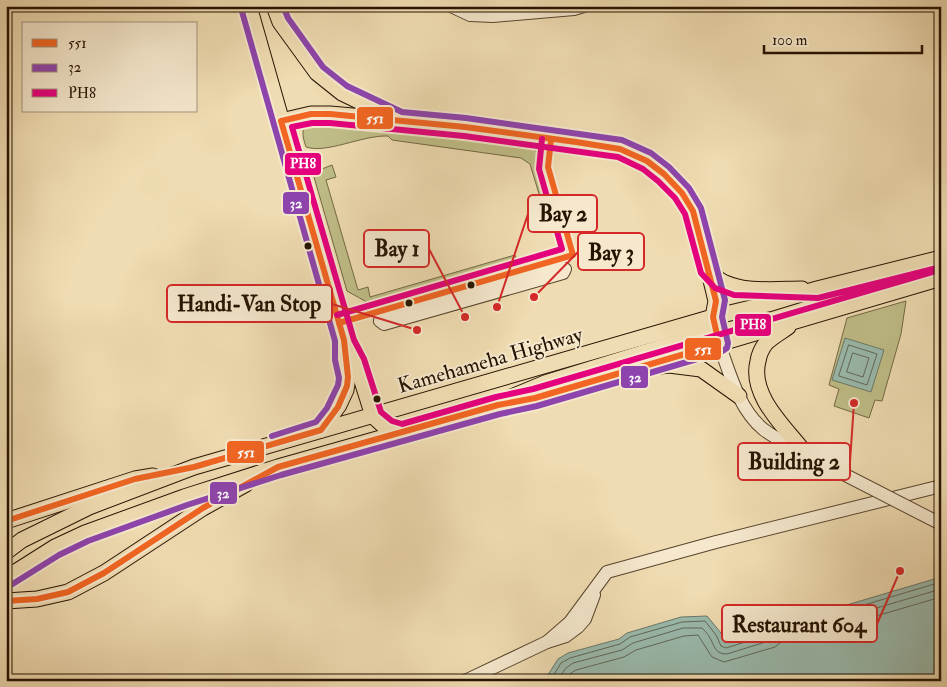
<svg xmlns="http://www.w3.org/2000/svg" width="947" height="687" font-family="'IM FELL Double Pica',serif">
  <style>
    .green { fill: #c0be88; stroke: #726845 }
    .water { fill: #9abbae; stroke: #6b7869 }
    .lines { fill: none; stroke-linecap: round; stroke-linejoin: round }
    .shore { stroke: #606758; stroke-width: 1 }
    .minor-casing { stroke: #58452e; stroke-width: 14 }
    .major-casing { stroke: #251302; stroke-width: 17 }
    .minor { stroke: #f5e8cd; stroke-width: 12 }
    .major { stroke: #f0dcb2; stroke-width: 15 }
    .minor-bridge-casing { stroke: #58452e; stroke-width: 14; stroke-linecap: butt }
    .minor-bridge { stroke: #f5e8cd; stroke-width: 12 }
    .bus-1-casing { stroke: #f5e8cd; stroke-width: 10 }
    .bus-2-casing { stroke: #f5e8cd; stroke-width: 10 }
    .bus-3-casing { stroke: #f5e8cd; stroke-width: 10 }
    .bus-1 { stroke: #f26522; stroke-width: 6 }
    .bus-2 { stroke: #8e44ad; stroke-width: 6 }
    .bus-3 { stroke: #e5007d; stroke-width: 6 }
    .bus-dot { fill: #251302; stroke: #f5e8cd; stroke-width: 2 }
    .labels { text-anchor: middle; stroke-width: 4; stroke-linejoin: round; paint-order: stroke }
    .street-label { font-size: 21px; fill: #251302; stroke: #f5e8cd }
    .leader { fill: none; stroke: #d62828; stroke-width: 2 }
    .callout-dot { fill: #d62828; stroke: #f5e8cd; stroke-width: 2 }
    .callout { fill: #f5e8cd; stroke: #d62828; stroke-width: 2 }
    .callout-label { font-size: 22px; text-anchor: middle; font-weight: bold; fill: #251302 }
    .line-badge { stroke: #f5e8cd; stroke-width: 2 }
    .badge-label { font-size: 14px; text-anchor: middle; font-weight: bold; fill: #fff }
  </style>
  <rect width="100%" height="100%" fill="#f0dcb2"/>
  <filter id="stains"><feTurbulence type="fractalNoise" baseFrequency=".004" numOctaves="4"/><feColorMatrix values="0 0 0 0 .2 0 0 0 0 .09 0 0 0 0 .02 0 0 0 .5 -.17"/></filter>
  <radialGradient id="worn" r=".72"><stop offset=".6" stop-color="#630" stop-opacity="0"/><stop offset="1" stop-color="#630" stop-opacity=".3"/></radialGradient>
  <g class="green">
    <path d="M309,119L375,125L503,145L532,146L538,154L537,172L550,217H546L530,164L521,158L392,140L388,136C362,135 327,154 306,147C302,135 301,129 309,119Z"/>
    <path d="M332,165L336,177L326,180L358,290L368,287L370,297L515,255L518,262L372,305L347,291L314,177L322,169Z"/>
    <path d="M906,301L901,334L882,401L875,400L869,418L834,406L839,389L829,385L847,318Z"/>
  </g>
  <g class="water">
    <path d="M845,338L884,350L871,392L832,380Z"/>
    <path d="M941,577V681H544L558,659L568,653L619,639L627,633L681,617L707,616L721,633L725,643L769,630L768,621L796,620Z"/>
  </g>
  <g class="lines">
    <g class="shore">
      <path d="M849,345L877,354L867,385L839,376Z"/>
      <path d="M853,353L869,358L863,377L847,372Z"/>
      <path d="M550,681L561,663L570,658L620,644L630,637L682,622L705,621L716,635L721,646L726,648L771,634L776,626L797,625L941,582"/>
      <path d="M557,681L566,668L573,663L622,650L633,643L683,628H702C705,631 708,634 710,638C715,647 715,654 727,654L772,640L781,632L799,631L941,589"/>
      <path d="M565,681L571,673L576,670L624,657L636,650L684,636L698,635L712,657L724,662L775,647L785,639L801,638L941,597"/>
    </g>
    <g class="minor-casing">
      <g id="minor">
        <path d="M451,6L470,15L493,16L574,9L584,6"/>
        <path d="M561,267L565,269L563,273L384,324L380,321L382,317Z"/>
        <path d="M719,344C730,373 738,408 763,429C780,442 801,451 820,462"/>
        <path d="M547,642L570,622L607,572L716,542L941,486"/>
        <path d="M465,681L547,642L566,636L578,627L585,619L594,595"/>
      </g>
    </g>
    <g class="major-casing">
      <g id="major">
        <path d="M249,6L344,340L356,362L373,416L385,427L402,433"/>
        <path d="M274,6L280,22L317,73L342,93L400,121L465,127L620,149L647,161L664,174L682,193L693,211L708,268L716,301L713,317L719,344"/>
        <path d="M281,121L311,114H330L386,119"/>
        <path d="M709,269C724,296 775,289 802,289"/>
        <path d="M788,327C781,332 772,337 766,343C762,348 759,355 758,361C749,396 786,428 806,454"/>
        <path d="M660,366L669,365L701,369L739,396"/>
        <path d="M509,398L545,383L688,339C699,334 710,329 713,317"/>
        <path d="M321,430L339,405L346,390L348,377L344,359L345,344"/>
        <path d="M6,521L135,479L153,476"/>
        <path d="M6,552L22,540L89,507L194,467L713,317L768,304L817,289L941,258"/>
        <path d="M6,578L55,547L85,533L184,497L278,467L498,405L535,398L941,278"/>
        <path d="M6,601L37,599L68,592L104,573L203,508L246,484"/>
      </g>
    </g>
    <use href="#minor" class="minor"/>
    <use href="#major" class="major"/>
    <g class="minor-bridge-casing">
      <path id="minor-bridge" d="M820,462L941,524"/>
    </g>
    <use href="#minor-bridge" class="minor-bridge"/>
    <g class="bus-1-casing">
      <g id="bus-1">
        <path d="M339,323L573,255L548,167L551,140"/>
        <path d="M6,521L135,479L194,467L321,430L338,407L347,386L348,377L344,340L281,121L311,114H330L465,127L576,142L620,149L647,161L664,174L682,193L693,211L716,301L713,317L719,344L535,398L498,405L278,467L203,508L104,573L68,592L37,599L6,601"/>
      </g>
    </g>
    <g class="bus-2-casing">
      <g id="bus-2">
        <path d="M241,8L335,341V360L339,378L338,385L327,408L316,422L272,436"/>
        <path d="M11,585L59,555L88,541L187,505L281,475L500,414L537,406L721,352L727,348L728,343L722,317L725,300L701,208L689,188L669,167L651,153L622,140L466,118L402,112L347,86L323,67L288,18L283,6"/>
      </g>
    </g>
    <g class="bus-3-casing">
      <g id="bus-3">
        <path d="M939,270L533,389L496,397L402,424L392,421L381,412L364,359L354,340L292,127L312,123H330L464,136L618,157L643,169L658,181L675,198L685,214L701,273L715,288L734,295L818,298L941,267"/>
        <path d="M337,315L562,249L539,169L542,139"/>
      </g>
    </g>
    <use href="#bus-1" class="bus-1"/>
    <use href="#bus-2" class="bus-2"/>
    <use href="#bus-3" class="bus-3"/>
  </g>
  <g class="bus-dot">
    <circle cx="308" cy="246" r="4.5"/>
    <circle cx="471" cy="285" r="4.5"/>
    <circle cx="409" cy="303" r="4.5"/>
    <circle cx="377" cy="399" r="4.5"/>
  </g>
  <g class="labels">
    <g class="street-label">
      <text transform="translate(490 360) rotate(-16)" y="7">Kamehameha Highway</text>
    </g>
  </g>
  <path class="leader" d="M497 307L528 214M465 317L429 249M534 297L578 252M417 330L332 304M854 403L850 462M900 571L877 624"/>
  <g class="callout-dot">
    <circle cx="497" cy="307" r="5"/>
    <circle cx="465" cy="317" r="5"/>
    <circle cx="534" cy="297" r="5"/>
    <circle cx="417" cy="330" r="5"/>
    <circle cx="854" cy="403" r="5"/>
    <circle cx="900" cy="571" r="5"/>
  </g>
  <g class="callout">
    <rect x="528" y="195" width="69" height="37" rx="5"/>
    <rect x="364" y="230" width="65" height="37" rx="5"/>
    <rect x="578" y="233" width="66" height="37" rx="5"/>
    <rect x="167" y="285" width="165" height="37" rx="5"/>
    <rect x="738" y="443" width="112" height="37" rx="5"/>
    <rect x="722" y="605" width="155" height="37" rx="5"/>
  </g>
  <g class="callout-label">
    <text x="563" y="221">Bay 2</text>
    <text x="397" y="256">Bay 1</text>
    <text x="611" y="260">Bay 3</text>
    <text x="249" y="311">Handi-Van Stop</text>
    <text x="794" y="469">Building 2</text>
    <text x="799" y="632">Restaurant 604</text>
  </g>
  <g class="line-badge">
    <rect x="356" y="106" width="38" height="24" rx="5" fill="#f26522"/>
    <rect x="284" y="152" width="38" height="24" rx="5" fill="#e5007d"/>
    <rect x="282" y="191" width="28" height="24" rx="5" fill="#8e44ad"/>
    <rect x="734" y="313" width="38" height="24" rx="5" fill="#e5007d"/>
    <rect x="684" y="337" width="38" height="24" rx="5" fill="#f26522"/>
    <rect x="620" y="365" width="29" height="24" rx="5" fill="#8e44ad"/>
    <rect x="226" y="440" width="39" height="24" rx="5" fill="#f26522"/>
    <rect x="209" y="481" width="29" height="24" rx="5" fill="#8e44ad"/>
  </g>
  <g class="badge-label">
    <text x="375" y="123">551</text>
    <text x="303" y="168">PH8</text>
    <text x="296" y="208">32</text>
    <text x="753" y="329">PH8</text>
    <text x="703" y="354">551</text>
    <text x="635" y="382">32</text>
    <text x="246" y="457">551</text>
    <text x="223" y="498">32</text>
  </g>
  <rect width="947" height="687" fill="none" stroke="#f0dcb2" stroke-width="25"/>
  <rect x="8" y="8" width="932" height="672" fill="none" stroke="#251302" stroke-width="2.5"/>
  <rect x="12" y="12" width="922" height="662" fill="none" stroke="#251302"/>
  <rect x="22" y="22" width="175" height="90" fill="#f5e8cd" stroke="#a2937c"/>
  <rect x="32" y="39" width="25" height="8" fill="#f26522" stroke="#a2937c"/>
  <text x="68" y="48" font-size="15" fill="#251302">551</text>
  <rect x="32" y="64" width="25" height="8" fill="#8e44ad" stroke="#a2937c"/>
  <text x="68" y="72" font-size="15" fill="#251302">32</text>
  <rect x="32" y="89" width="25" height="8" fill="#e5007d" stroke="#a2937c"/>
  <text x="68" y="98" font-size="15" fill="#251302">PH8</text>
  <path d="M764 45v8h158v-8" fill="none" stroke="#251302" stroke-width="2.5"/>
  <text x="772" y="45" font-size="15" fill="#251302" stroke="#f5e8cd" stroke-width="4" paint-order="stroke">100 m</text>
  <rect width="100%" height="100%" filter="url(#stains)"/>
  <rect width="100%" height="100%" fill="url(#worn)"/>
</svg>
